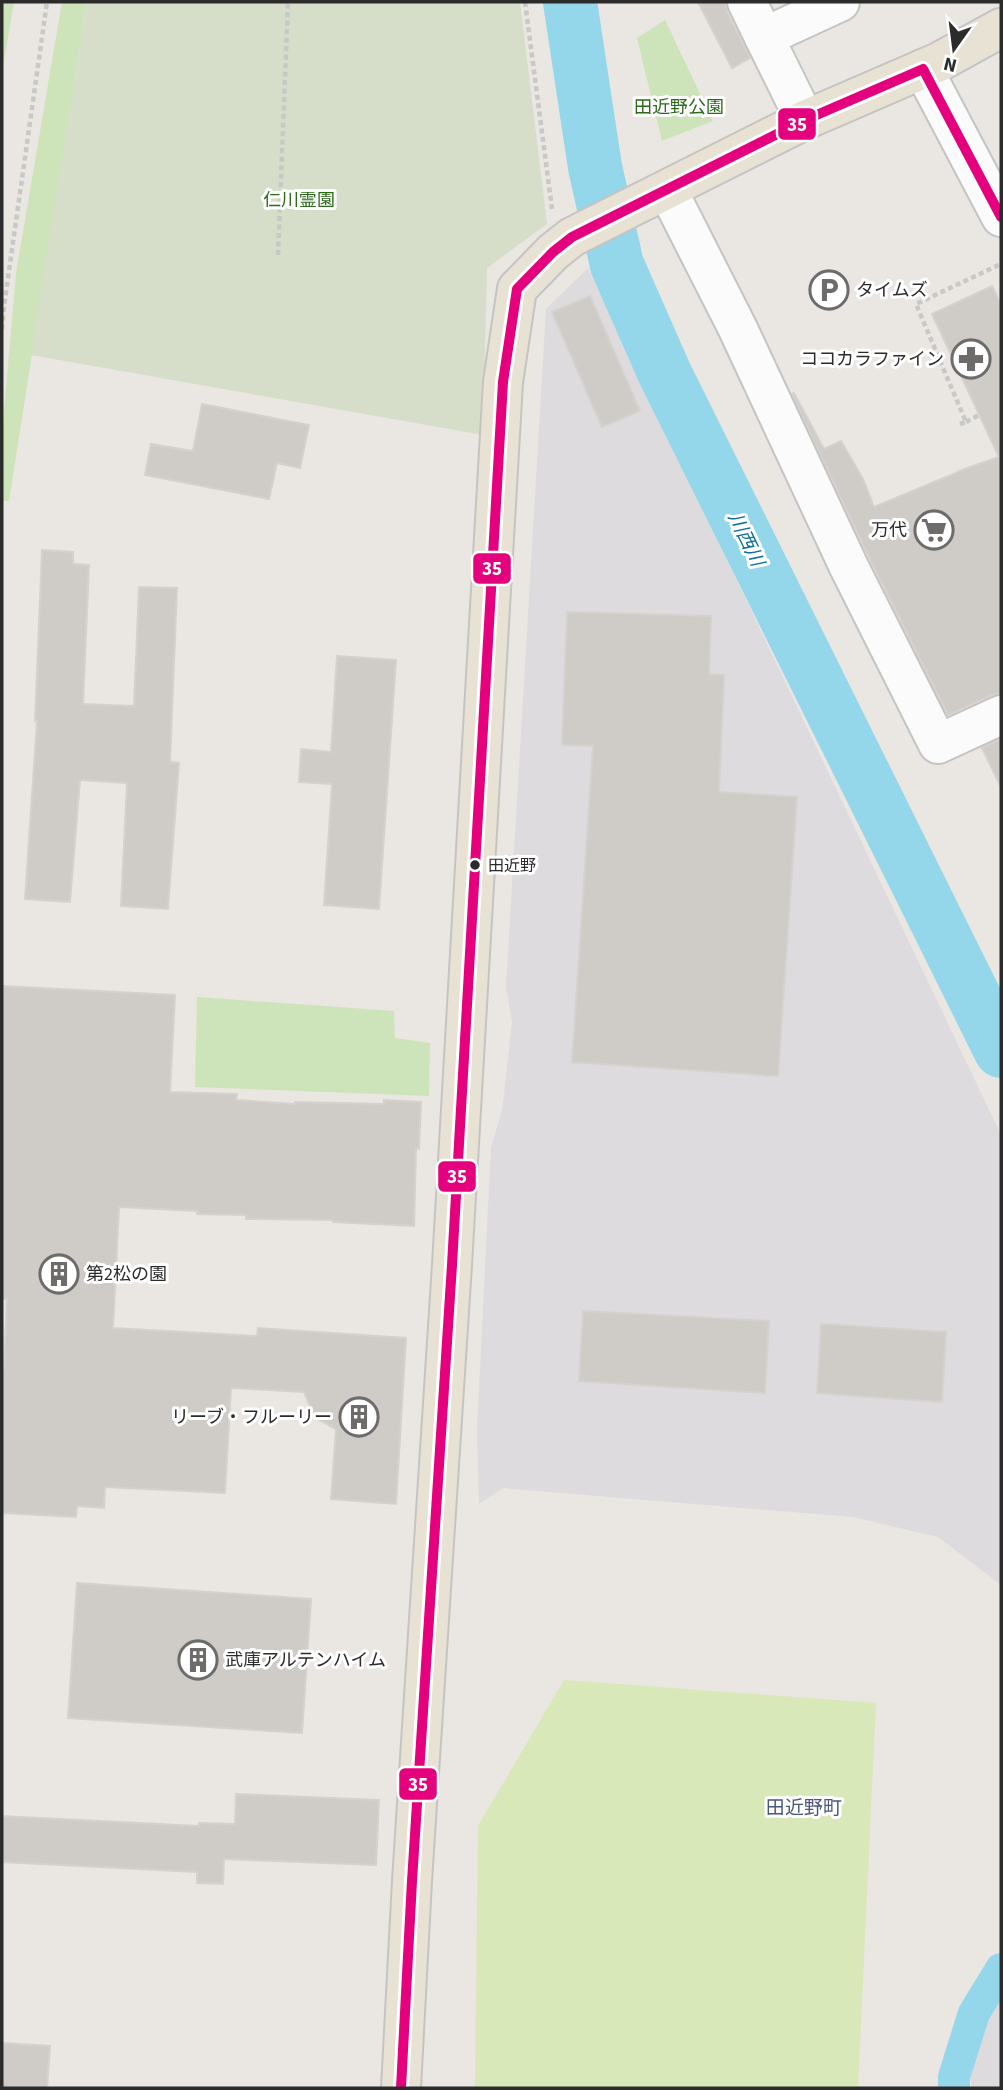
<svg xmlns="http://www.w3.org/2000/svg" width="1003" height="2090" font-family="'Source Sans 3','Noto Sans JP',sans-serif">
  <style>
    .industrial { fill: #dddbdd }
    .green { fill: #cde4ba }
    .cemetery { fill: #d6dec9 }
    .pitch { fill: #d8e8b8 }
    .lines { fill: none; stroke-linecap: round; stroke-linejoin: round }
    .canal { stroke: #95d7ea; stroke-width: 32 }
    .river { stroke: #95d7ea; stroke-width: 54 }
    .building { fill: #cfccc8; stroke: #d5d2ce; stroke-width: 2 }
    .minor-casing { stroke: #c5c4c4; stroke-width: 42 }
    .major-casing { stroke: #c5c4c2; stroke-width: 42 }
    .path { stroke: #c8c8c7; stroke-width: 4.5; stroke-dasharray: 5 3.5; stroke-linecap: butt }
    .minor { stroke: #fcfbfb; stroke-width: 38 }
    .major { stroke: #e7e2d4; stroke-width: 38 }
    .bus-1-casing { stroke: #fff; stroke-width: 16 }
    .bus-1 { stroke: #e5007d; stroke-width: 10 }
    .bus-dot { fill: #2b2b2b; stroke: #fff; stroke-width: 2.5 }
    .labels { text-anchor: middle; stroke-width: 6; stroke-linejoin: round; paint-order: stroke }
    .bus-label { font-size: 16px; fill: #2b2b2b; stroke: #fff; text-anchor: start }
    .park-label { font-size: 18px; fill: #2d691b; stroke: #fff }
    .poi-label { font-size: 18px; fill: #2b2b2b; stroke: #fff; text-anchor: start }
    .water-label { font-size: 19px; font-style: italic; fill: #0e709d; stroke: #fff }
    .neighbourhood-label { font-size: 19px; fill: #4b567c; stroke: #fff }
    .line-badge { stroke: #fff; stroke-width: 2.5 }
    .badge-label { font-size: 19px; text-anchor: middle; font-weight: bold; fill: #fff }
  </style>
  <rect width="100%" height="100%" fill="#eae6e2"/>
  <g class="industrial">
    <path d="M588,268L1001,1135V1585L938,1537L853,1517L503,1488L479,1504L477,1430L491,1147L502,1111L512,1022L506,987L546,309Z"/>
    <path d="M1001,1993V2088H971V2043Z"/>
  </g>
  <g class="green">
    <path d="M2,2H14L2,73Z"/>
    <path d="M62,2H87L9,501H2V434L16,273Z"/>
    <path d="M665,20L713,121L662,141L637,38Z"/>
    <path d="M197,997L394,1011L395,1038L430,1043L429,1096L195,1087Z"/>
  </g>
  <path class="cemetery" d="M87,2H520L547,224L487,268L483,435L31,355Z"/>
  <path class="pitch" d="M564,1680L876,1703L858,2088H475L478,1826Z"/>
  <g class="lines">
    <path class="canal" d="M954,2088V2077L974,2013L1001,1969"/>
    <path class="river" d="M570,2L595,167L617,265L665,374L1001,1051"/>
  </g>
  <g class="building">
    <path d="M698,2H725L727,12L750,58L732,68Z"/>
    <path d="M992,286L1001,305V693L992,695L948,715L869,557L792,394L794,393L824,449L841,441L863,479L874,507L970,467L999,457L932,314Z"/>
    <path d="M590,296L640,411L602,427L552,312Z"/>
    <path d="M202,404L309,425L300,468L277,463L269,499L145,475L151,444L193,451Z"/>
    <path d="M42,550L73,552V564L89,565L83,704L134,706L139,587L177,588L170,762L179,763L168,909L121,906L127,783L80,780L70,902L25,899L37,721H35Z"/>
    <path d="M567,612L711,616L709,674L724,675L719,792L797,797L778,1076L572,1062L593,746L562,745Z"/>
    <path d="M337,656L396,660L379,909L324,905L332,784L299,782L301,749L331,752Z"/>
    <path d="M1001,739V787L982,748Z"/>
    <path d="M2,986L175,995L170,1092L237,1094L236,1100L295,1104V1102L384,1104V1100L421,1102L419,1149L416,1148L414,1226L333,1222V1220L246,1219V1215L197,1214V1211L119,1207L113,1328L257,1336L258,1328L406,1338L396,1504L331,1499L336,1429L319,1420L313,1414L304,1392L231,1388L225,1493L105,1487L104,1508L77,1506L76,1517L2,1513V1369H4L7,1299H2Z"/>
    <path d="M583,1311L769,1321L765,1393L579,1381Z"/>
    <path d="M821,1324L946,1332L942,1402L817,1393Z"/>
    <path d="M77,1583L311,1599L302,1733L68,1718Z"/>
    <path d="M236,1794L379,1800L376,1865L224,1859L223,1884L197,1883V1872L2,1862V1816L199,1826V1823L235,1824Z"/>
    <path d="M2,2043L50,2046L47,2088H2Z"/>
  </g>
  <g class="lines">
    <g class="minor-casing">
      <g id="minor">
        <path d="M747,2L764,37L840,2"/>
        <path d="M764,37L805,120"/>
        <path d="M923,69L1001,217"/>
        <path d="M668,191L738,329L849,567L938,744L1001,715"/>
      </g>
    </g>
    <g class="major-casing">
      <path id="major" d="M401,2088L412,1881L452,1265L503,382L517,289L553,252L572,237L805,120L939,62L1001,28"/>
    </g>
    <g class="path">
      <path d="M525,2L552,209"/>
      <path d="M278,255L288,2"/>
      <path d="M2,329L4,306L47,2"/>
      <path d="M966,422L979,415"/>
      <path d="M960,424L966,422L916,304L1001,264"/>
    </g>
    <use href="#minor" class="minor"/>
    <use href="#major" class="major"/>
    <g class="bus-1-casing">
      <path id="bus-1" d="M401,2088L412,1881L452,1265L503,382L517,289L553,252L572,237L805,120L923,69L1001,217"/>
    </g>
    <use href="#bus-1" class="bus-1"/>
  </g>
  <defs>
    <g id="parking-ring" transform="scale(2.0125)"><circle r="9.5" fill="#fff" stroke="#6e6c6b" stroke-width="1.5"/><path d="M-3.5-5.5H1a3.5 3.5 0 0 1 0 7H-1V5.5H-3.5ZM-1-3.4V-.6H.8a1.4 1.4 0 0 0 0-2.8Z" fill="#6e6c6b"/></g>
    <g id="pharmacy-ring" transform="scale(2.0125)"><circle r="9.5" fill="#fff" stroke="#6e6c6b" stroke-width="1.5"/><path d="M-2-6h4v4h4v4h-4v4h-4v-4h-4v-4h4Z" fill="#6e6c6b"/></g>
    <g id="supermarket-ring" transform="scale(2.0125)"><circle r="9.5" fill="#fff" stroke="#6e6c6b" stroke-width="1.5"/><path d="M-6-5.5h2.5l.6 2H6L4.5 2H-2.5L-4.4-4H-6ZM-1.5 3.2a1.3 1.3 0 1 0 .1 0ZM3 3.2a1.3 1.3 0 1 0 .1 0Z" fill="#6e6c6b"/></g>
    <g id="building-ring" transform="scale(2.0125)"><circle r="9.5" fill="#fff" stroke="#6e6c6b" stroke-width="1.5"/><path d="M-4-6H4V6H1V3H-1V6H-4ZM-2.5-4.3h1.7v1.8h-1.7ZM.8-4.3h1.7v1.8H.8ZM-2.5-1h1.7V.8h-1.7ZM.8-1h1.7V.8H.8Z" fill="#6e6c6b"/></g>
  </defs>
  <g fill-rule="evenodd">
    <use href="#parking-ring" x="829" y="290"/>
    <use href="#pharmacy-ring" x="971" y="359"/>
    <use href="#supermarket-ring" x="934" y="530"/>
    <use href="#building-ring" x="59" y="1274"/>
    <use href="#building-ring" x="359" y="1417"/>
    <use href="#building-ring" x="198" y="1660"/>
  </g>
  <circle class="bus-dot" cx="475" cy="865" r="6"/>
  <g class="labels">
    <g class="bus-label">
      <text x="488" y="871">田近野</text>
    </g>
    <g class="park-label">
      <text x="679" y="113">田近野公園</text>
      <text x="299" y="206">仁川霊園</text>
    </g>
    <g class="poi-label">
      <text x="856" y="296">タイムズ</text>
      <text x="944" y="365" text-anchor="end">ココカラファイン</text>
      <text x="907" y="536" text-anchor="end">万代</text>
      <text x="86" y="1280">第2松の園</text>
      <text x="332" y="1423" text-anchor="end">リーブ・フルーリー</text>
      <text x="225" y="1666">武庫アルテンハイム</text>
    </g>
    <g class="water-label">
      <text transform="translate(747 539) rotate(64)" y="7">川西川</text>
    </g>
    <g class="neighbourhood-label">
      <text x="804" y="1814">田近野町</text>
    </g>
  </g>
  <g class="line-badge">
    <rect x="777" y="107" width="40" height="34" rx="7" fill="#e5007d"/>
    <rect x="472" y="552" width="40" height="33" rx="7" fill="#e5007d"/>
    <rect x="437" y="1160" width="40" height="33" rx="7" fill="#e5007d"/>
    <rect x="398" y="1767" width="40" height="34" rx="7" fill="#e5007d"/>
  </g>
  <g class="badge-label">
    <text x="797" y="131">35</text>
    <text x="492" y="575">35</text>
    <text x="457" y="1183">35</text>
    <text x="418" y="1791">35</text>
  </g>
  <rect width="1003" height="2090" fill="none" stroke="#2b2b2b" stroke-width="7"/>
  <g transform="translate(954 49) rotate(194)" stroke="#ffffff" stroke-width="5" paint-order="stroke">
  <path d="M0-5L12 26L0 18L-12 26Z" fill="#2b2b2b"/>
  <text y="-10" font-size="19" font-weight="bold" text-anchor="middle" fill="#2b2b2b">N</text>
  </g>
</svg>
